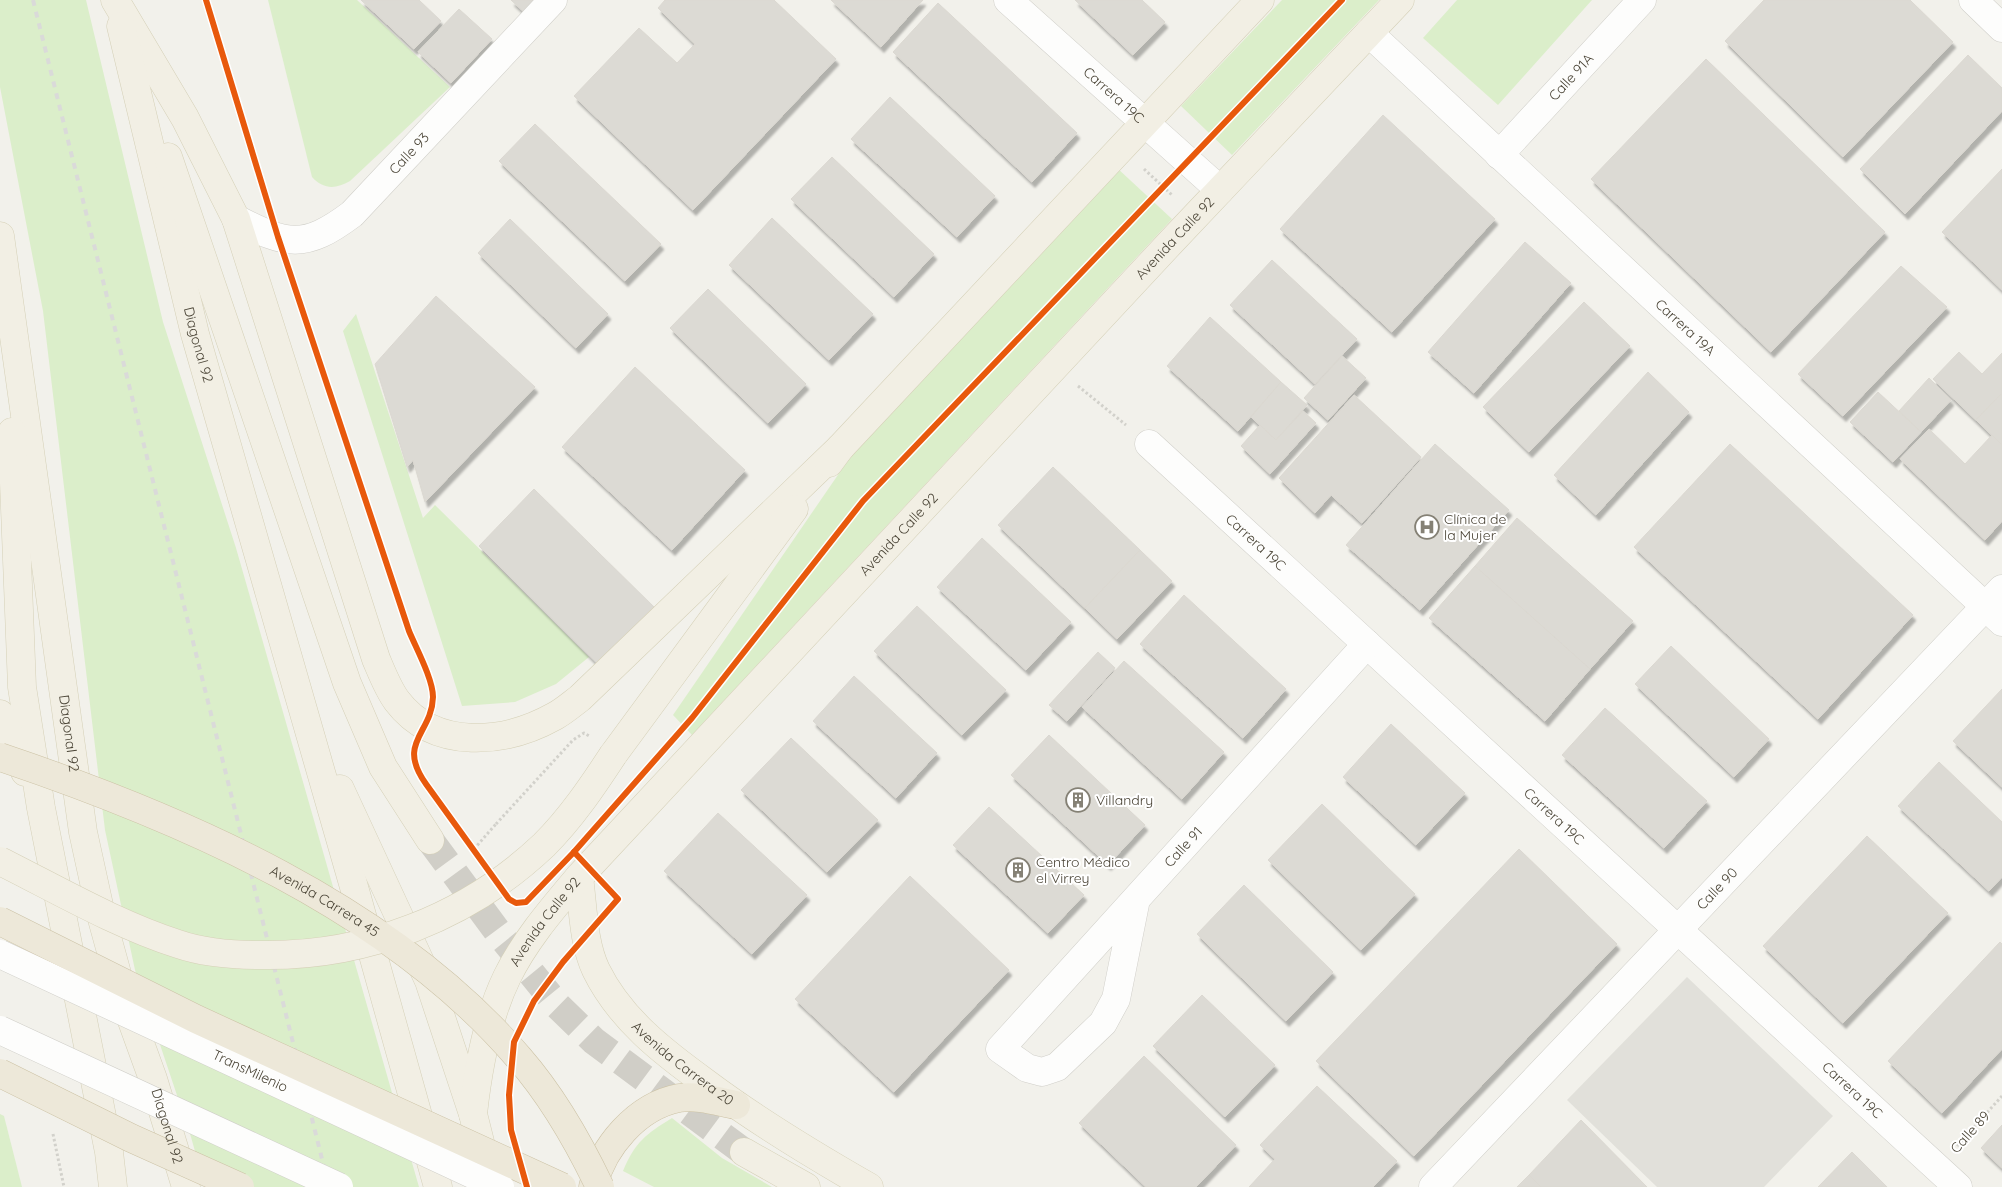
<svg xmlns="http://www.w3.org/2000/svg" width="2002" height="1187" font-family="Quicksand,sans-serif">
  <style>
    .green { fill: #dbeeca }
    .parking { fill: #e1e0da }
    .building { fill: #dcdad4; stroke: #dbd8d1; filter: url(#shadow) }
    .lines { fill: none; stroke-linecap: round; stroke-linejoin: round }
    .major-tunnel { stroke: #d0cec7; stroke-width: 28; stroke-dasharray: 28 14; stroke-linecap: butt }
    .minor-casing { stroke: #d0cfc9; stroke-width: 29 }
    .major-casing { stroke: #d5d0b7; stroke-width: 29 }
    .highway-casing { stroke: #ccc2a5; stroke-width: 29 }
    .path { stroke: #d2d1cb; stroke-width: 3; stroke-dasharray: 2.5 2.5; stroke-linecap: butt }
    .minor { stroke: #fdfdfc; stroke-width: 28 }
    .major { stroke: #f2efe4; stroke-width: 28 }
    .highway { stroke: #ede8d9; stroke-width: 28 }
    .rail { stroke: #dadad9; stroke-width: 4; stroke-dasharray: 6 6; stroke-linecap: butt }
    .minor-bridge-casing { stroke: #d0cfc9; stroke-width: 29; stroke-linecap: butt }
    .major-bridge-casing { stroke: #d5d0b7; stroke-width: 29; stroke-linecap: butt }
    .highway-bridge-casing { stroke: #ccc2a5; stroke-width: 29; stroke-linecap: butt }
    .path-bridge { stroke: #d2d1cb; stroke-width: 3; stroke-dasharray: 2.5 2.5; stroke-linecap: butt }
    .minor-bridge { stroke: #fdfdfc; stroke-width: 28 }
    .major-bridge { stroke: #f2efe4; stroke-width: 28 }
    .highway-bridge { stroke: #ede8d9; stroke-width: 28 }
    .cycleway-casing { stroke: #fff; stroke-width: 9 }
    .cycleway { stroke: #e8590c; stroke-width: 6 }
    .labels { text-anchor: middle; stroke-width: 4; stroke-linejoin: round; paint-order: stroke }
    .street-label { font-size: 14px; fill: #4a4436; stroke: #fff }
    .poi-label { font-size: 14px; fill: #4a4436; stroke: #fff; text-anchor: start }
  </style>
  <defs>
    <filter id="shadow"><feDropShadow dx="3" dy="5.5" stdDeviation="1" flood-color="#0004"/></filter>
  </defs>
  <rect width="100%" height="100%" fill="#f2f1eb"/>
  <g class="green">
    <path d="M0,0H86L163,322L236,548L419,1187H205L191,1137L135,970L105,830L43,311L0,87Z"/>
    <path d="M268,0H357L450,87L350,181C336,189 324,190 312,177Z"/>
    <path d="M1282,0H1379L1232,155L1181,106Z"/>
    <path d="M1457,0H1592L1498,105L1423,38Z"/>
    <path d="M1116,167L1172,219L692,735L673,715L853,453Z"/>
    <path d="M356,314L423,518L435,505L589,657L556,684L515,702L462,706L343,331Z"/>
    <path d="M0,1114L4,1116L22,1187H0Z"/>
    <path d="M672,1118L722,1158L772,1187H654L623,1171C635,1142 646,1134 672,1118Z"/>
  </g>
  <path class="parking" d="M1687,977L1833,1116L1764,1187H1657L1567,1100Z"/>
  <g class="building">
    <path d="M361,0H419L441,21L414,49Z"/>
    <path d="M511,0H534L523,11Z"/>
    <path d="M665,0H774L836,59L693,210L574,96L639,28L677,63L695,44L658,8Z"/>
    <path d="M831,0H923L881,47Z"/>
    <path d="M1075,0H1142L1165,22L1133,55Z"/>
    <path d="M1764,0H1910L1953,42L1843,157L1725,41Z"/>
    <path d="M938,3L1077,133L1032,182L893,52Z"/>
    <path d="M459,9L492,39L451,83L418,52Z"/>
    <path d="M1968,55L2002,88V111L1905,214L1860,169Z"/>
    <path d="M1706,59L1885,232L1771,352L1591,179Z"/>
    <path d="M890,97L995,196L957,237L851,139Z"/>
    <path d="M1383,115L1495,219L1392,332L1280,229Z"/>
    <path d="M535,124L661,244L625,281L499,161Z"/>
    <path d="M832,157L934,254L894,297L791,199Z"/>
    <path d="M2002,169V290L1942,232Z"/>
    <path d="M772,218L873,314L829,360L729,265Z"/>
    <path d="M510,219L608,314L576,348L478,253Z"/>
    <path d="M1525,242L1571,283L1474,393L1428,352Z"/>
    <path d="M1272,260L1357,339L1315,384L1230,305Z"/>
    <path d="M1901,266L1947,307L1843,416L1798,374Z"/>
    <path d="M708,289L806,384L768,423L670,328Z"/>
    <path d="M436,296L535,387L425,502L413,460L407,467L375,364Z"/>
    <path d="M1584,302L1630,346L1529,452L1483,407Z"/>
    <path d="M1210,317L1281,382L1238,431L1167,366Z"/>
    <path d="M1959,352L1982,374L2002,353V393L1976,420L1933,379Z"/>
    <path d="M1342,356L1366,378L1328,420L1304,398Z"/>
    <path d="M635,367L745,470L672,550L562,447Z"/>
    <path d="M1648,372L1689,412L1596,515L1554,475Z"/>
    <path d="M1929,378L1951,400L1921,432L1899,411Z"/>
    <path d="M1281,382L1307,405L1276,440L1251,417Z"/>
    <path d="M1878,392L1921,432L1893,462L1850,422Z"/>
    <path d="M2002,393V445L1976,420Z"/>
    <path d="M1354,395L1421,457L1362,523L1331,495L1315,513L1279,478Z"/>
    <path d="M1303,411L1316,423L1270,474L1241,446L1260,425L1276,440Z"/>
    <path d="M1929,429L1965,464L1992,435L2002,445V521L1985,540L1900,459Z"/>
    <path d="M1435,444L1509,510L1420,610L1346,545Z"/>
    <path d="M1730,444L1913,615L1818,719L1634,547Z"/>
    <path d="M1053,467L1140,550L1085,608L998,525Z"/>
    <path d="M534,489L656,609L600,666L479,546Z"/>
    <path d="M1517,518L1633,621L1590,669L1475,566Z"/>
    <path d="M982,538L1071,622L1026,670L937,587Z"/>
    <path d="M1140,550L1172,581L1117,639L1085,608Z"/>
    <path d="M1475,566L1590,669L1545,721L1429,618Z"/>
    <path d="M1184,595L1286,689L1243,738L1140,644Z"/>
    <path d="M917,606L1006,690L962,735L874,651Z"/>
    <path d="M1671,646L1769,739L1734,777L1635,684Z"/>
    <path d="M1098,652L1115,668L1067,721L1049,705Z"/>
    <path d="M1124,661L1224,752L1182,799L1082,707Z"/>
    <path d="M854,676L937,753L896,798L813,721Z"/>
    <path d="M2002,689V787L1953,741Z"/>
    <path d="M1605,708L1707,801L1664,848L1562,755Z"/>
    <path d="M1391,724L1465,793L1416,845L1343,777Z"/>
    <path d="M1049,735L1145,825L1108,865L1011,775Z"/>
    <path d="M791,738L878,820L827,872L741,790Z"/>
    <path d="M1939,762L2002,822V877L1989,891L1898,806Z"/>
    <path d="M1322,804L1415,894L1361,950L1268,860Z"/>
    <path d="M989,807L1084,895L1048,933L953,845Z"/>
    <path d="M718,813L807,895L752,954L664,871Z"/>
    <path d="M1867,836L1948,913L1843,1023L1763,946Z"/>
    <path d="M1519,849L1617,944L1414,1156L1316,1061Z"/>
    <path d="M910,876L1009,970L894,1092L795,999Z"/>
    <path d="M1244,885L1333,972L1286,1021L1197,934Z"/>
    <path d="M2000,942L2002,944V1049L1942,1113L1888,1061Z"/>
    <path d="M1202,995L1275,1065L1225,1117L1153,1046Z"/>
    <path d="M1144,1056L1236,1145L1196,1187H1146L1079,1123Z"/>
    <path d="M1317,1086L1397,1161L1373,1187H1249L1275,1159L1260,1145Z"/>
    <path d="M1581,1120L1647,1187H1541L1529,1175Z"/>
    <path d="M2002,1125V1168L1981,1148Z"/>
    <path d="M1852,1152L1887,1187H1818Z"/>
    <path d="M1529,1175L1541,1187H1517Z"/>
  </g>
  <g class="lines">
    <path class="major-tunnel" d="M430,840L500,935L558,1006L594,1041L744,1152"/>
    <g class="minor-casing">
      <g id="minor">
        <path id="s1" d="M1008,0L1220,190"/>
        <path d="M1973,0L2002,28"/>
        <path id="s2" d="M1369,33L2002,622"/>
        <path id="s3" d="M1499,155L1642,0"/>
        <path id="s4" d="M236,219C287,245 304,250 352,214L553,0"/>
        <path id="s5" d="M1149,444L1958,1187"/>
        <path id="s6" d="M1136,899L1116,999L1103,1023L1057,1067L1042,1072L1027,1068L1000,1049L1367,644"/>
        <path id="s7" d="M1433,1187L2002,589"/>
      </g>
    </g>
    <g class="major-casing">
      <g id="major">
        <path d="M115,0L185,118L236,219L376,659C382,673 388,689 397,701C435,751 505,744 555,716C564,711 572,704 580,698L840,448"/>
        <path id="s8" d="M121,26L195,334L356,894L438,1187"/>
        <path d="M168,157L347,683L383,767L430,840"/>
        <path id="s9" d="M0,236L83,832L102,919L124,999L153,1079L186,1187"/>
        <path d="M12,432L22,687L41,808L109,1152L113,1187"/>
        <path d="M829,463L840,448L1260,0"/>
        <path d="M0,714L25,772"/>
        <path d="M613,755L794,509"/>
        <path d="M340,789L429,981L473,1114L487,1170"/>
        <path id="s10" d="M579,877C583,906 583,943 596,970C620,1019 663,1052 706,1083C758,1122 813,1155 869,1187"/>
        <path id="s11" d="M473,1114C478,1068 487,1018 507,977C525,940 553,908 579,877L1171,242L1400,0"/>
        <path d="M744,1152L806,1187"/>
      </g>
    </g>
    <g class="highway-casing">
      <path id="highway" d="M593,1187C602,1147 637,1106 679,1098C698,1095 719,1102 736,1105"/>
    </g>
    <g class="path">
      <path d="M1144,169L1172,195"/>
      <path d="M1078,386L1126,425"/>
      <path d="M474,849L496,824"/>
      <path d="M53,1134L64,1187"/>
      <path d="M1957,1146L2002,1096"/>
    </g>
    <use href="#minor" class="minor"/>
    <use href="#major" class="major"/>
    <use href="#highway" class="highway"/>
    <path class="rail" d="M33,0L329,1187"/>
    <g class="minor-bridge-casing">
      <g id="minor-bridge">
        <path id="s12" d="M0,954L500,1187"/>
        <path d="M0,1030L339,1187"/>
      </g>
    </g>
    <g class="major-bridge-casing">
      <path id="major-bridge" d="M0,861C58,890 116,924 178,944C204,953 232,955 260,955C365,957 467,918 544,845C571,818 592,787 613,755"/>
    </g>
    <g class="highway-bridge-casing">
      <g id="highway-bridge">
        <path id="s13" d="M0,757C184,819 391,908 519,1058C553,1097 578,1141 600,1187"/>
        <path d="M0,921L196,1019L562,1187"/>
        <path d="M0,1073L131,1138L240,1187"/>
      </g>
    </g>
    <path class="path-bridge" d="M496,824L573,740L584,733L589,736"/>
    <use href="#minor-bridge" class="minor-bridge"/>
    <use href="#major-bridge" class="major-bridge"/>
    <use href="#highway-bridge" class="highway-bridge"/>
    <g class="cycleway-casing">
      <g id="cycleway">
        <path d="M206,0L278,237L409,631C416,648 433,679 433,697C432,734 396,742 426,784L509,899L516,903L526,902L574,852L692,718L863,501L1342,0"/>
        <path d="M527,1187L511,1130L509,1095L514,1042L534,1001L563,962L618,899L574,852"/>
      </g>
    </g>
    <use href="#cycleway" class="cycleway"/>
  </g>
  <defs>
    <g id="hospital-ring" transform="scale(1.25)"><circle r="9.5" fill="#fff" stroke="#858175" stroke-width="1.5"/><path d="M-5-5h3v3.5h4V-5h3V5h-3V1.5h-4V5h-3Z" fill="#858175"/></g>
    <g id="building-ring" transform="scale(1.25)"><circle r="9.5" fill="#fff" stroke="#858175" stroke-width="1.5"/><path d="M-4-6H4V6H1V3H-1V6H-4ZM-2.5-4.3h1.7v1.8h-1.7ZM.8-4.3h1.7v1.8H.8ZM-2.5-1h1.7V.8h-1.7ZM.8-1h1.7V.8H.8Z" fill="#858175"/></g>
  </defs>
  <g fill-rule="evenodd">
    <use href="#hospital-ring" x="1427" y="527"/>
    <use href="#building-ring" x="1078" y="800"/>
    <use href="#building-ring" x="1018" y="870"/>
  </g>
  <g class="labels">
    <g class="street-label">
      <text dy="5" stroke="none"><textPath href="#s3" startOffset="106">Calle 91A</textPath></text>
      <text dy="5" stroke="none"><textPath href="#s1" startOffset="142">Carrera 19C</textPath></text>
      <text dy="5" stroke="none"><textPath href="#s4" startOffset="210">Calle 93</textPath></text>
      <text dy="5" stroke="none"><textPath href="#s11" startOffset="1139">Avenida Calle 92</textPath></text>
      <text dy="5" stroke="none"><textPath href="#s2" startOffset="432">Carrera 19A</textPath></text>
      <text dy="5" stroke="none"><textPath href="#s8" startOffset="328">Diagonal 92</textPath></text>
      <text dy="5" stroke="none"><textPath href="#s11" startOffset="734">Avenida Calle 92</textPath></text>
      <text dy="5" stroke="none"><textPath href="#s5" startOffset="145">Carrera 19C</textPath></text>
      <text dy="5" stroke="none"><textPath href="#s9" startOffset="502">Diagonal 92</textPath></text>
      <text dy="5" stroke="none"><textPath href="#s5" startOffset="550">Carrera 19C</textPath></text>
      <text dy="5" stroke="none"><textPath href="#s6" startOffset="530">Calle 91</textPath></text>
      <text dy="5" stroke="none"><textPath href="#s7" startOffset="412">Calle 90</textPath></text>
      <text dy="5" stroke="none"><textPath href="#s13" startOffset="356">Avenida Carrera 45</textPath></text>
      <text dy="5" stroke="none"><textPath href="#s11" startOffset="209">Avenida Calle 92</textPath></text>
      <text dy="5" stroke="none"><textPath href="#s10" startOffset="224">Avenida Carrera 20</textPath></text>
      <text dy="5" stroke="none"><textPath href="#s12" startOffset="276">TransMilenio</textPath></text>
      <text dy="5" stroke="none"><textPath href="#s5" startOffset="955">Carrera 19C</textPath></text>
      <text dy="5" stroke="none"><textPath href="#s9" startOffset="908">Diagonal 92</textPath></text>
      <text transform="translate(1970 1132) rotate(-48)" y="5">Calle 89</text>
    </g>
    <g class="poi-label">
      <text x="1444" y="524">Clínica de<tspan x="1444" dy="16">la Mujer</tspan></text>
      <text x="1096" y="805">Villandry</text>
      <text x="1036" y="867">Centro Médico<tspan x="1036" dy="16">el Virrey</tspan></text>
    </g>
  </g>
</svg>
